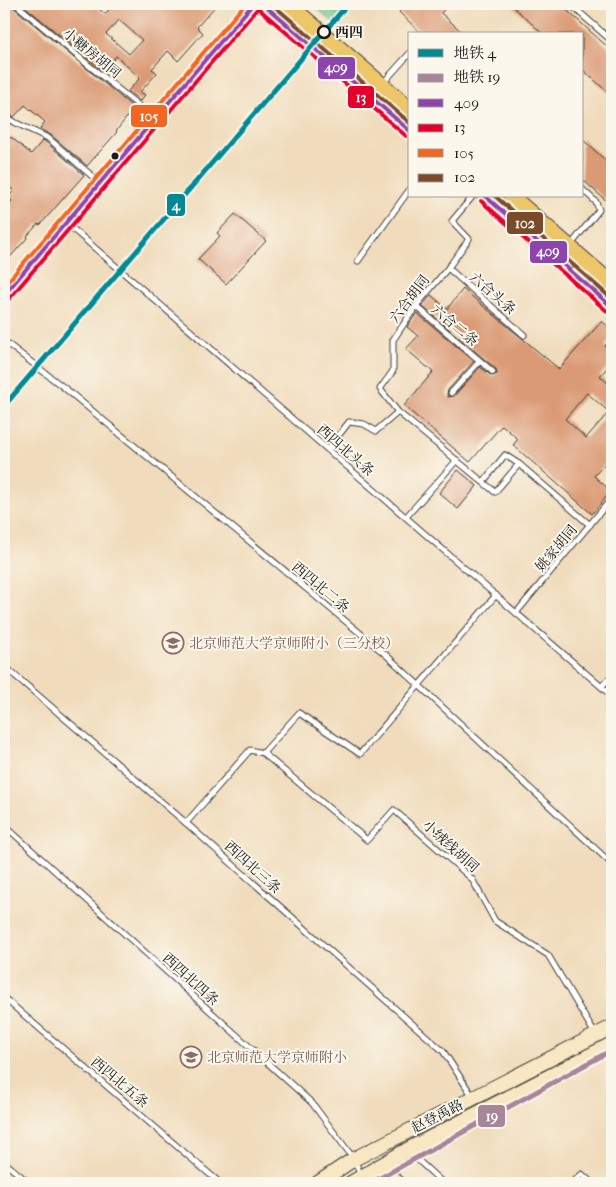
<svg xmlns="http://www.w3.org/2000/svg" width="616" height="1187" font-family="'IM FELL French Canon','Noto Serif SC',serif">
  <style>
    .green { fill: #72c78b; stroke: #477254 }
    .building { fill: #da9a75; fill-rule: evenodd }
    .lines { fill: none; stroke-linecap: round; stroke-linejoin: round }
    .lane-casing { stroke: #3c3934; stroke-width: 7 }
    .secondary-casing { stroke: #3c3934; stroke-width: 16 }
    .primary-casing { stroke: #3c3934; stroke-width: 17 }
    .lane { stroke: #fff; stroke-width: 5 }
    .secondary { stroke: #f7e8c3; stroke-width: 14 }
    .primary { stroke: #ecc669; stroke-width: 15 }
    .bus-1-casing { stroke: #fbf7ec; stroke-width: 8 }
    .bus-2-casing { stroke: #fbf7ec; stroke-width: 8 }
    .bus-3-casing { stroke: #fbf7ec; stroke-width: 8 }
    .bus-4-casing { stroke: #fbf7ec; stroke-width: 8 }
    .bus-1 { stroke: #8e44ad; stroke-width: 4 }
    .bus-2 { stroke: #e4002b; stroke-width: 4 }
    .bus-3 { stroke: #f26522; stroke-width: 4 }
    .bus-4 { stroke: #7a4b2a; stroke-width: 4 }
    .metro-1-casing { stroke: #fbf7ec; stroke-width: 9 }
    .metro-2-casing { stroke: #fbf7ec; stroke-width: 9 }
    .metro-1 { stroke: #008994; stroke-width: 5 }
    .metro-2 { stroke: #a88698; stroke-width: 5 }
    .stop-dot { fill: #fbf7ec; stroke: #1c1c1c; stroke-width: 2.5 }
    .bus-dot { fill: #1c1c1c; stroke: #fbf7ec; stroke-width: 2 }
    .labels { text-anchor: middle; stroke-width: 4; stroke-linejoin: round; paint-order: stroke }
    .stop-label { font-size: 14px; font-weight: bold; fill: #1c1c1c; stroke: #fbf7ec; text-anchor: start }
    .street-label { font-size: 14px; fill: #1c1c1c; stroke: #fbf7ec }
    .education-label { font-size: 14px; fill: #785e54; stroke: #fbf7ec; text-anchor: start }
    .line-badge { stroke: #fbf7ec; stroke-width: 2 }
    .badge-label { font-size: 14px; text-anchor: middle; font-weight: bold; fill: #fff }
  </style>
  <rect width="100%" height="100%" fill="#fbf7ec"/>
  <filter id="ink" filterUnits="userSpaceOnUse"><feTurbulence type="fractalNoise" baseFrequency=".02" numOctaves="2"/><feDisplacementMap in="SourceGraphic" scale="10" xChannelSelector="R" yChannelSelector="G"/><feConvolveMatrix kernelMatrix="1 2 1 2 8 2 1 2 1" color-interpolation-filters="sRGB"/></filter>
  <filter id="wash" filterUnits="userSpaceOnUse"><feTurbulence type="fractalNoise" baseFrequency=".0096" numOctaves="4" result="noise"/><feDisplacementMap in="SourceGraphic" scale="20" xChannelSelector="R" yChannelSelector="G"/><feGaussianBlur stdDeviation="1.12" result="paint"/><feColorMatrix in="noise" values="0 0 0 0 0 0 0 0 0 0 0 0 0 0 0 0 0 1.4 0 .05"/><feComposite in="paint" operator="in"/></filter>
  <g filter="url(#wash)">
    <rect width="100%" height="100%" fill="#f0dcbc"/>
    <path class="green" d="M311,4H358L339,27Z"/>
    <g id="blocks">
      <g class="building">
        <path d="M4,4H12L13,7L134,108L116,131L117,132L87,166L51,135L40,129L45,122L25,105L14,117L4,111Z"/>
        <path d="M22,4H93L105,14L114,4H217L197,27L203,33L178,61L168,51L152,69L157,73L140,92L145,95L140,101L128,91L140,78L116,56L104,72ZM119,20L142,40L129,54L106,34Z"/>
        <path d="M406,4H449L441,13L464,34H422L399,12Z"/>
        <path d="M510,4H560L612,51V96L582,69V34H543Z"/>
        <path d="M11,137L31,154L43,140L46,142L84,175L40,225L38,224L27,236L28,237L4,264V209L12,201L8,197L14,191L4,182V145Z"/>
        <path d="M582,139L612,166V206L582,179Z"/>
        <path d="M235,214L266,241L226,284L198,259L220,236L217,233Z"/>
        <path d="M463,289L559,369L602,321L612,330V337L605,346L612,353V362L600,376L612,387V456L594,476L611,491L592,514L513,445L518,439L502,425L470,462L404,406L433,372L406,349L418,336L407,327L417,313L474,361L448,390L447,394L448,397L454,396L480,367L492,376L497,374L496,369L422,306L431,295L447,309ZM587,393L609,412L586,438L565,419Z"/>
        <path d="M458,470L477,486L458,509L439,493Z"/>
      </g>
    </g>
  </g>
  <g filter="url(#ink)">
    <use href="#blocks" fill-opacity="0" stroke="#3c3934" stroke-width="1"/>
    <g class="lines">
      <g class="lane-casing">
        <g id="lane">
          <path d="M16,4L87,64L154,118"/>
          <path d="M570,4L612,41"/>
          <path d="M384,82L410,53"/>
          <path d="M4,115L16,123L48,138L99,182"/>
          <path d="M473,196L452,221L469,239L448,268L416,306L393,340V371L380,389L398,412L495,492L519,464L505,455L483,482"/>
          <path d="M66,223L612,696"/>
          <path d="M570,246L599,210L596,202L582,189"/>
          <path d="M358,261L410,189"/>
          <path d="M448,268L524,335"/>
          <path d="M4,279L12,285"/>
          <path d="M416,306L493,372"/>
          <path d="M4,341L67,390L384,653L612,864"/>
          <path d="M451,393L480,361"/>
          <path d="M328,449L349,422L364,424L376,431L398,412"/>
          <path d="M519,464L590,525"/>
          <path d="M406,517L457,460"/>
          <path d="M516,613L612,498"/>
          <path d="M4,666L186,823L443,1051L473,1097"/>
          <path d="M602,686L612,675"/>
          <path d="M263,753L367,840L394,810L472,879L495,921L548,955L595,1034"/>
          <path d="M186,823L250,750L263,753L299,713L360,754L496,595"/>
          <path d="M4,825L312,1103L354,1159L364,1183"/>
          <path d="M4,998L220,1183"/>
          <path d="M409,1152L443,1183"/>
          <path d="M4,1162L29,1183"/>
          <path d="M572,1183L582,1174L592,1183"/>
        </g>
      </g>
      <g class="secondary-casing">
        <g id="secondary">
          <path d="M378,1167L398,1183"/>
          <path d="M318,1183L354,1159L612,1027"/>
          <path d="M351,1183L407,1150L612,1044"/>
        </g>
      </g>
      <g class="primary-casing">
        <g id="primary">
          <path d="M263,4L410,131"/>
          <path d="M288,4L410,109"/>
          <path d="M485,196L612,307"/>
          <path d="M511,196L612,284"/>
          <path d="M4,295L253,4"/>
        </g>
      </g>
      <use href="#lane" class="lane"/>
      <use href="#secondary" class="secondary"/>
      <use href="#primary" class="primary"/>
      <g class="bus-1-casing">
        <g id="bus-1">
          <path d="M263,4L410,131"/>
          <path d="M485,196L612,307"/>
          <path d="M4,295L253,4"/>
        </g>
      </g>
      <g class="bus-2-casing">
        <g id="bus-2">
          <path d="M259,9L406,136"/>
          <path d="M481,201L608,312"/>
          <path d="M9,299L258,8"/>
        </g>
      </g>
      <g class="bus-3-casing">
        <path id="bus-3" d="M4,286L245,4"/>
      </g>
      <g class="bus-4-casing">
        <g id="bus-4">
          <path d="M272,4L410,123"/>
          <path d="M495,196L612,299"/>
        </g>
      </g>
      <use href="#bus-1" class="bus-1"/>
      <use href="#bus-2" class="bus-2"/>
      <use href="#bus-3" class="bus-3"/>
      <use href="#bus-4" class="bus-4"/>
      <g class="metro-1-casing">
        <path id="metro-1" d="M4,406L348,4"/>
      </g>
      <g class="metro-2-casing">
        <path id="metro-2" d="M371,1183L612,1050"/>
      </g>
      <use href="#metro-1" class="metro-1"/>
      <use href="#metro-2" class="metro-2"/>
    </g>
  </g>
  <defs>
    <g id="school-ring" transform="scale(1.125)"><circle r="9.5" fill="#fbf7ec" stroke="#8d6e63" stroke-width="1.5"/><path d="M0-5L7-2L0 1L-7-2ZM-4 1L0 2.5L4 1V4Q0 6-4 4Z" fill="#8d6e63"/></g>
  </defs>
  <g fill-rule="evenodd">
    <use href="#school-ring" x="173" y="643"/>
    <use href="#school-ring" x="191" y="1057"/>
  </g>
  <circle class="stop-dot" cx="324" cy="32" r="6"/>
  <circle class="bus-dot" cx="115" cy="156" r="4.5"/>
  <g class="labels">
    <g class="stop-label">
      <text x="335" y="37">西四</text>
    </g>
    <g class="street-label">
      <text transform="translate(92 53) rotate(39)" y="5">小糖房胡同</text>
      <text transform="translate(493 293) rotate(41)" y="5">六合头条</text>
      <text transform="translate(409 299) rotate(-53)" y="5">六合胡同</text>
      <text transform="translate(455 325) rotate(40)" y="5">六合二条</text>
      <text transform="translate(346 450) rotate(41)" y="5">西四北头条</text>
      <text transform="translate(556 548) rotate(-50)" y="5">姚家胡同</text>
      <text transform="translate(321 587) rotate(40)" y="5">西四北二条</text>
      <text transform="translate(451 846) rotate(42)" y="5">小绒线胡同</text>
      <text transform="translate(253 867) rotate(42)" y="5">西四北三条</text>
      <text transform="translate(191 979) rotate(42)" y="5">西四北四条</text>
      <text transform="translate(120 1082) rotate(40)" y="5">西四北五条</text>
      <text transform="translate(437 1116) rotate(-27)" y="5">赵登禹路</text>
    </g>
    <g class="education-label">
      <text x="189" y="648">北京师范大学京师附小（三分校）</text>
      <text x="207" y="1062">北京师范大学京师附小</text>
    </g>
  </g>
  <g class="line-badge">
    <rect x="317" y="56" width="39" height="24" rx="5" fill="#8e44ad"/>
    <rect x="347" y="85" width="28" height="24" rx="5" fill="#e4002b"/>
    <rect x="130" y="104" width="38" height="24" rx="5" fill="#f26522"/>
    <rect x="166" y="193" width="20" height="24" rx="5" fill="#008994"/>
    <rect x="506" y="211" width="38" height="24" rx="5" fill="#7a4b2a"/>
    <rect x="529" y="240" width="39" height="24" rx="5" fill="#8e44ad"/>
    <rect x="477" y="1104" width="29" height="24" rx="5" fill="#a88698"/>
  </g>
  <g class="badge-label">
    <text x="336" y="72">409</text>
    <text x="361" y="102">13</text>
    <text x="149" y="121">105</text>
    <text x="176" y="210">4</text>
    <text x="525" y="228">102</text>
    <text x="548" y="256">409</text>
    <text x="492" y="1121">19</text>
  </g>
  <rect width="616" height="1187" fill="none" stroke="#fbf7ec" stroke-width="20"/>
  <rect x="408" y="32" width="175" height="165" fill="#fbf7ec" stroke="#a29f99"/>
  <rect x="418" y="49" width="25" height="8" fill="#008994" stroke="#a29f99"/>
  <text x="454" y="58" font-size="15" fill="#1c1c1c">地铁 4</text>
  <rect x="418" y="74" width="25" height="8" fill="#a88698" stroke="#a29f99"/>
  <text x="454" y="82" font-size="15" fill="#1c1c1c">地铁 19</text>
  <rect x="418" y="99" width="25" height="8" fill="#8e44ad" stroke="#a29f99"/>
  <text x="454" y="108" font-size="15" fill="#1c1c1c">409</text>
  <rect x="418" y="124" width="25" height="8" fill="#e4002b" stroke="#a29f99"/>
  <text x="454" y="132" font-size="15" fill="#1c1c1c">13</text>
  <rect x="418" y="149" width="25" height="8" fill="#f26522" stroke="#a29f99"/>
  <text x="454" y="158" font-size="15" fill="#1c1c1c">105</text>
  <rect x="418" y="174" width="25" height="8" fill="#7a4b2a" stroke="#a29f99"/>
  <text x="454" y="182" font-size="15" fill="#1c1c1c">102</text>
</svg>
